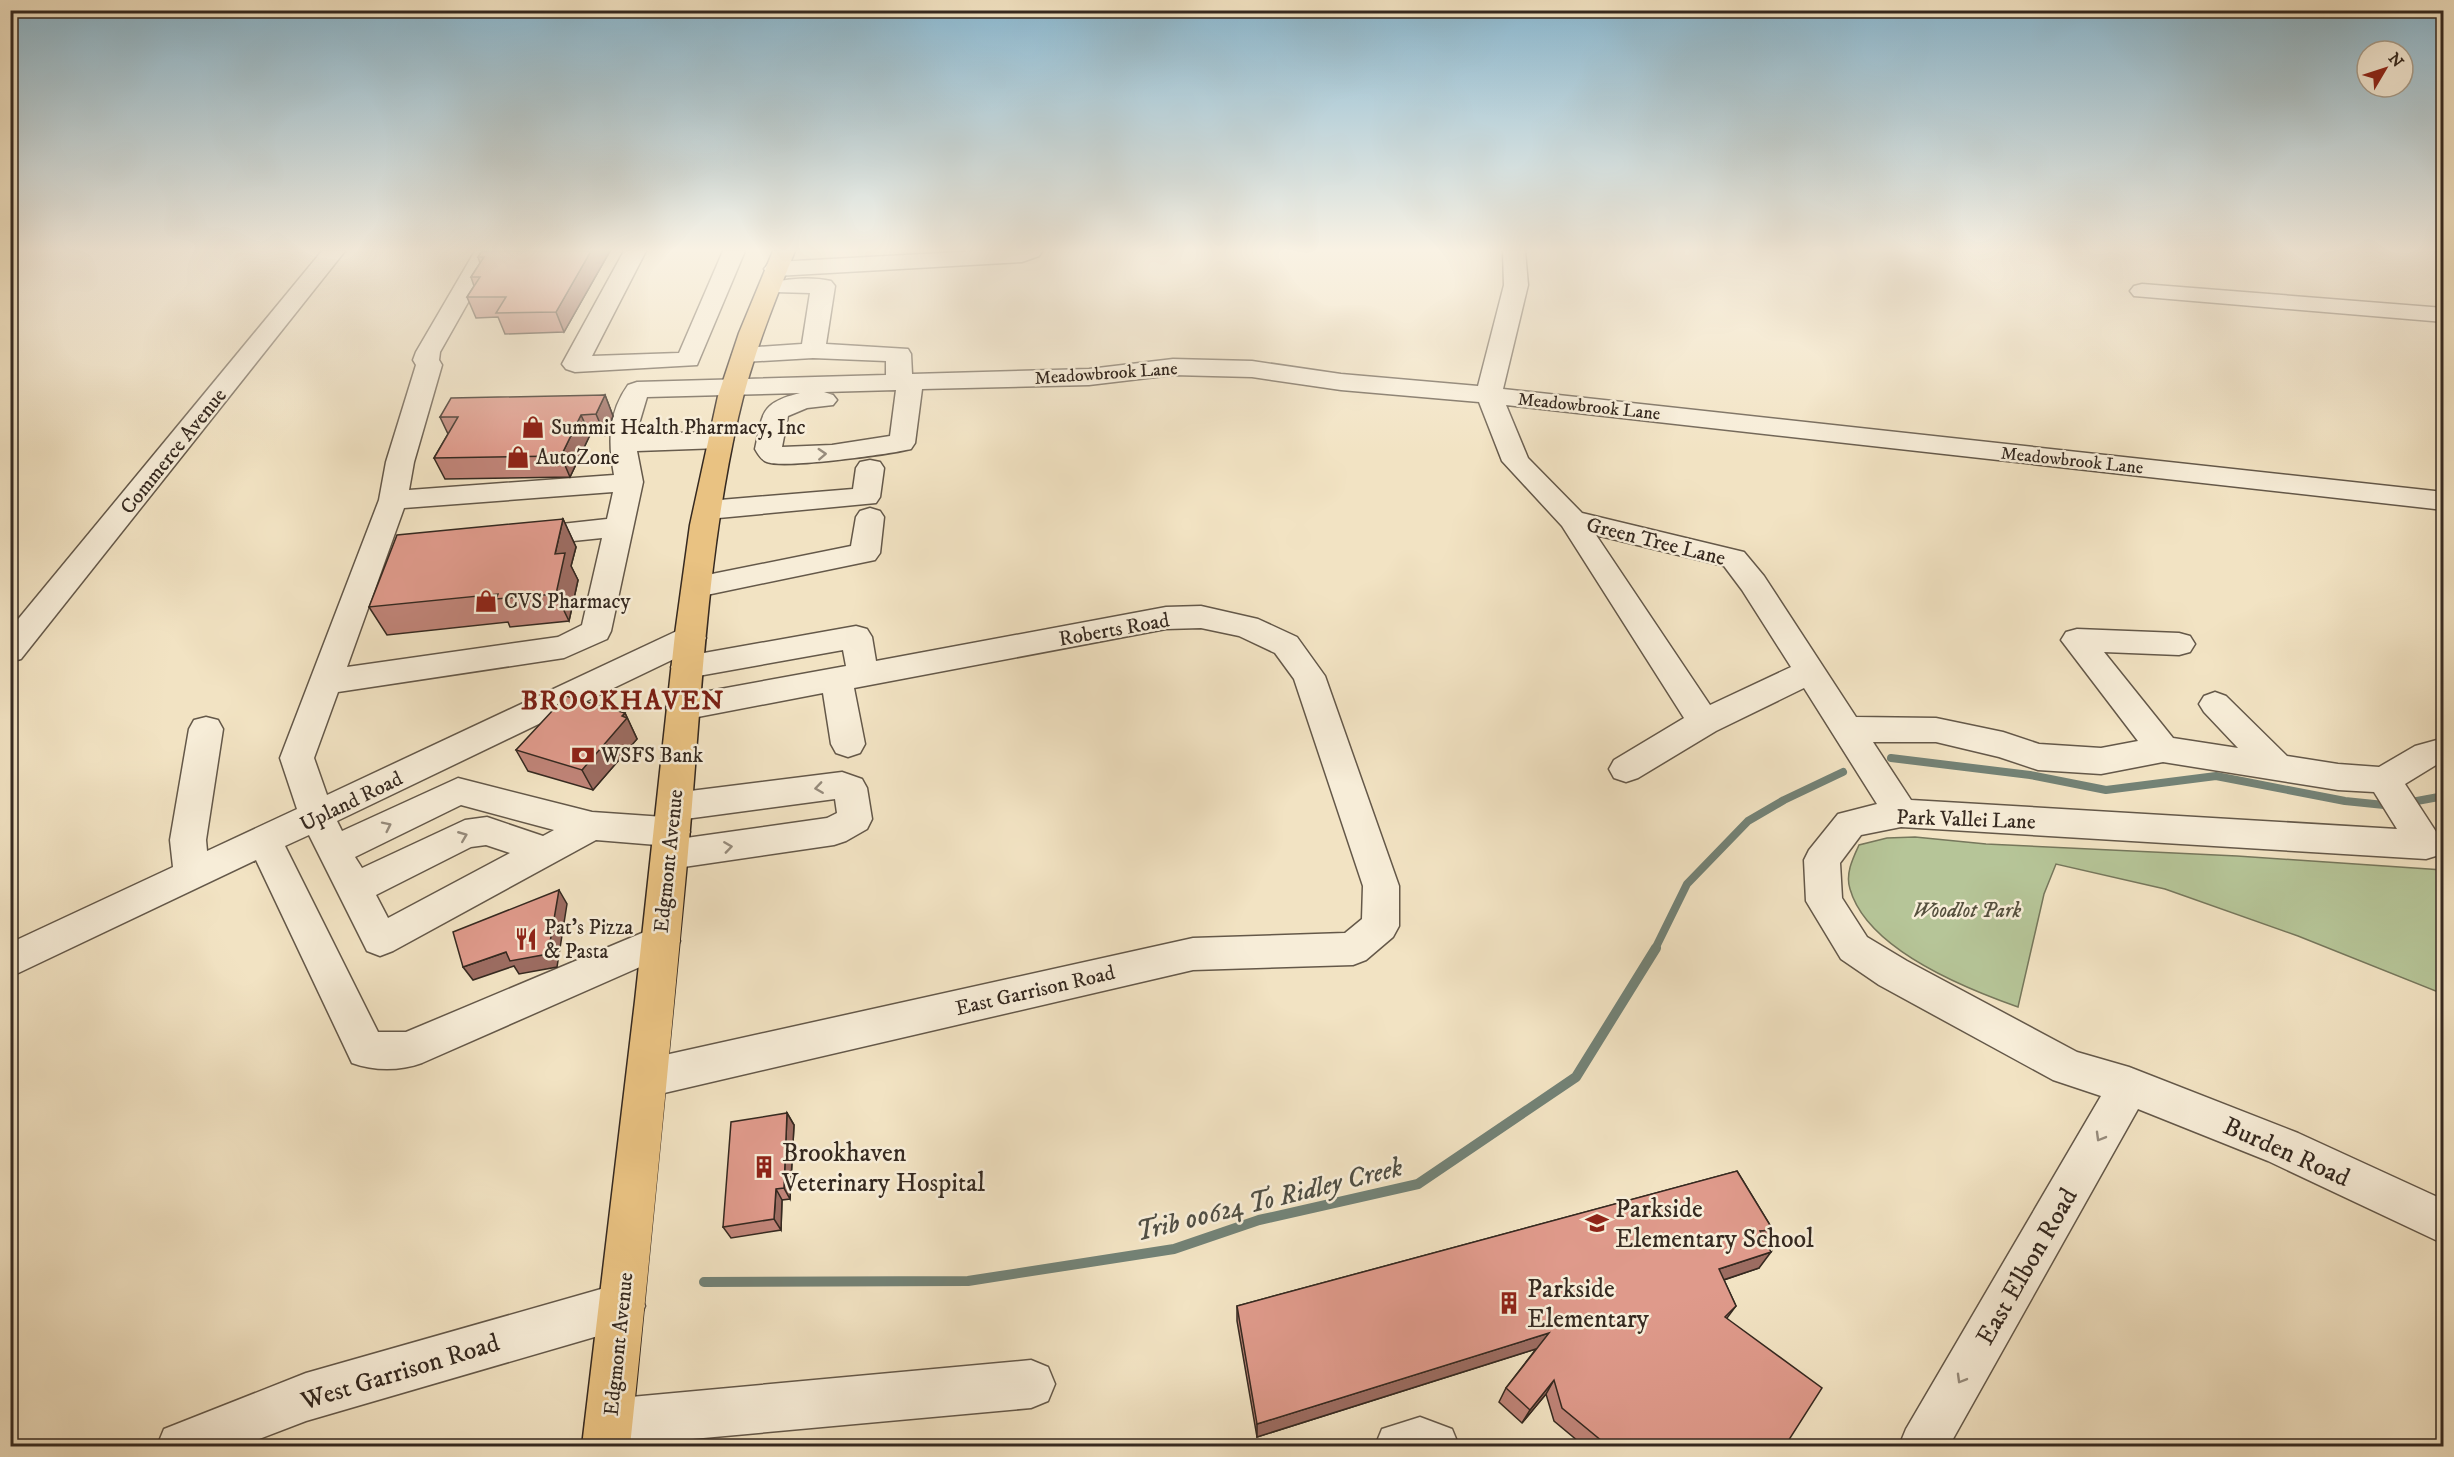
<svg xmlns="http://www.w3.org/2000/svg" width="2454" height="1457" font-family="'IM FELL DW Pica',serif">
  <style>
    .green { fill: #b6c598; stroke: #76775c; stroke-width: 1.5 }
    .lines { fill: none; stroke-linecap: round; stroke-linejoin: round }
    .stream-far1 { stroke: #738276; stroke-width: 8 }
    .stream { stroke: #738276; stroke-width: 10 }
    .minor-casing { stroke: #645849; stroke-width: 3 }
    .major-casing { stroke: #352920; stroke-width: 3 }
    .minor { fill: #f7edd8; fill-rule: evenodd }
    .major { fill: #e9c282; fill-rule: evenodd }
    .wall { fill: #c08478; stroke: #352920; stroke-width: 1.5 }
    .shaded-wall { fill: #9c6c61; stroke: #352920; stroke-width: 1.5 }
    .building { fill: #df9a8b; stroke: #352920; stroke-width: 1.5 }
    .oneway { stroke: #968b7c }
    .labels { text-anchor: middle; stroke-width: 5; stroke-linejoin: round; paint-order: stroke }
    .far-street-label { font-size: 18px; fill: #352920; stroke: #f7edd8 }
    .poi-label { font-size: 21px; fill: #352920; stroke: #f7edd8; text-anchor: start }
    .street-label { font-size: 21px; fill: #352920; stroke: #f7edd8 }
    .park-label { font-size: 21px; font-style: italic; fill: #55503e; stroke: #f7edd8 }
    .near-street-label { font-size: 26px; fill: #352920; stroke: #f7edd8 }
    .near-poi-label { font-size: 26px; fill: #352920; stroke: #f7edd8; text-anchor: start }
    .district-label { font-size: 27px; font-weight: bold; letter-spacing: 1.5px; fill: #7a1f14; stroke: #f7edd8 }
    .near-water-label { font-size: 27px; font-style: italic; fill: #4f4e44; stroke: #f7edd8 }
  </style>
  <rect width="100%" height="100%" fill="#f2e3c3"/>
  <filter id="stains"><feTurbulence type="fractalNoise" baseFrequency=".00333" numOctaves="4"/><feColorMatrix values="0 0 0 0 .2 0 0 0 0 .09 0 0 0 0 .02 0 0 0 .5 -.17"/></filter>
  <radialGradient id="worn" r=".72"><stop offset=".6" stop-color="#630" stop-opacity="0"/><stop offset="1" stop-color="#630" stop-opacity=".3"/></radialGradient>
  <path class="green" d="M1915,837L1986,844L2237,856L2443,870V994L2298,936L2165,889L2056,864L2044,894L2018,1007C1964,988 1867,949 1850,889C1845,874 1853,858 1859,845L1887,838Z"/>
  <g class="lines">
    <g class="stream-far1">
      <path d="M1891,758L2030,775L2106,790L2216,776L2345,801L2394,806"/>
      <path d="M2406,803L2444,796"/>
      <path d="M1655,949L1687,884L1748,821L1784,800L1843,772"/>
    </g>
    <path class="stream" d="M704,1282L968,1281L1174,1249L1259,1220L1418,1184L1576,1077L1656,948"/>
    <g class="minor-casing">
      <g id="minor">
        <path d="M322,251H345L21,659L10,662V629Z"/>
        <path d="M475,251H497L440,352L439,360L442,365L414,462L409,490L614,475C608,442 608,413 628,385L637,382L886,375V361L813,358L744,362L735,360L732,355L735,350L744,348L802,344L810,293L775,292L771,287L775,282C792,278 814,277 831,281L835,286L826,344L908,349L911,354L912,374L1089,369L1173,359L1252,361L1341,374L1478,386L1504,285L1503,251H1525L1528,285L1503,389L2444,492V510L1506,405L1528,458L1582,513L1744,552L1764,576L1856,717L1936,718L2003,732L2039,744L2101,748L2138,741L2061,640L2066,632L2077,629L2179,633L2190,636L2195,644L2190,652L2179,655L2104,652L2173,738L2238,748L2204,712L2199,704L2204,696L2215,692L2226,696L2287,756L2338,764L2379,767L2415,746L2444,738V764L2436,765L2405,784L2444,844L2439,855L2426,859L1901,827L1861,835L1840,863L1842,898L1867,937L1907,961L2077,1052L2129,1067L2298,1133L2444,1200V1244L2268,1161L2138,1109L1949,1446H1899L1906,1429L2101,1096L2053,1080L1879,985L1841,959L1806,901L1804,860L1809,850L1838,814L1877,804L1804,688L1716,731L1638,778L1626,782L1614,778L1609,769L1614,760L1684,718L1562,526L1502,461L1479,402L1341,390L1252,377L1173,375L1089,385L922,389L915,443L911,449C890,454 784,469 767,462C761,460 758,454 755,449C763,413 760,403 800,393L647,397L636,434L720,432L729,434L733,440L729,446L720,448L637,451L643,482L611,631L607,639L564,658L338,692L314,758L327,795L679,630L690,627L701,630L706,638L701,646L337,821L342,831L458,778L592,812L664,817L657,807L662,797L674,793L842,772L862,779L867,788L872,819L867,829L846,841L834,845L670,869L657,865L652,855L657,845L596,840L393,951L380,956L367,951L309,835L285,846L378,1032H406L661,925L674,930L680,941L674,952L422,1063C400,1071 374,1071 352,1063L256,860L10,977V943L173,867L170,840L189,729L194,720L206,717L218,720L223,729L206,840L207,851L297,809L280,758L379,500L386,462L416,365L413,360L416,352ZM896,390L890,436L832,445L782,447L788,416L807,408L833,405L837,400L833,395L824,392ZM613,492L607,519L525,528L515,530L511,537L515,544L525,546L602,538L582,625L558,637L347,667L404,508ZM1596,535L1724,566L1742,590L1791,667L1710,705ZM1873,742H1936L1999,757L2038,770L2101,774L2163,762L2338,790L2374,792L2397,829L1911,800ZM835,799L837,813L827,818L686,838L690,832L684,822L678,820ZM461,805L554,830L543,836L487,817L465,820L362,868L355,857ZM486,845L510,853L388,918L376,895L471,847Z"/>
        <path d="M624,251H646L592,356L679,353L723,251H745L697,365L575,372L566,369L562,364Z"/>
        <path d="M979,251H1042L1039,256L1022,262L776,276L768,274L764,269L768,264L776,262Z"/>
        <path d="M2142,284L2444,308V322L2134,296L2130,291L2134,286Z"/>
        <path d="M870,460L880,462L884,468L880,497L876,503L708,519L698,516L694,510L698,504L708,501L853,489L856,468L860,462Z"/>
        <path d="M870,508L880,511L884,517L880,553L875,560L697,597L686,594L682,587L686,580L697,577L851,546L856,517L860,511Z"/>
        <path d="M1201,606L1258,619L1297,637L1325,676L1399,886V926L1393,937L1366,960L1353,965L1193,970L647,1097L633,1091L627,1078L633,1065L647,1059L1193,938L1345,933L1362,919L1363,886L1294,679L1275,653L1239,636L1201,628L1166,629L854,688L865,744L860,753L848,757L836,753L831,744L823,693L682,720L670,716L666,708L670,700L682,696L846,666L843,650L687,678L676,675L671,667L676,659L687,656L856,626L867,629L872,637L876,661L1166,607Z"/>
        <path d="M622,1283L638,1290L645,1306L638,1322L622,1329L306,1421L241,1446H157L164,1429L306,1373Z"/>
        <path d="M1031,1360L1048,1367L1055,1384L1048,1401L1031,1408L615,1446H608L592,1440L585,1423L592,1406L609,1399Z"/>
        <path d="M1420,1417L1452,1429L1459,1446H1375L1382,1429Z"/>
      </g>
    </g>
    <g class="major-casing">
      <path id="major" d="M773,251H795C773,305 751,360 738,418C706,560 701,707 688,852C670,1050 651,1248 630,1446H582L635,1001L675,634L690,525L718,396L739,333Z"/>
    </g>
    <use href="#minor" class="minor"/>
    <use href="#major" class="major"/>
  </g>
  <g class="wall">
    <path d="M482,251H610L564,332L505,334L498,317L476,318L467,297L474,286L471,277L480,263L478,257Z"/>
    <path d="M605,395L613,416L605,435H590L570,477L445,479L434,458L448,434L440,417Z"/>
    <path d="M563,519L576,547L571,566L578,580L569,621L510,627L508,622L387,635L369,607Z"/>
    <path d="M625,713L637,739L593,790L528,771L516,750Z"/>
    <path d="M787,1113L794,1125L790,1199L782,1200L781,1230L731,1238L723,1227Z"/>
    <path d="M1737,1171L1773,1230L1765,1240L1759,1268L1724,1280L1736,1306L1727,1318L1785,1446H1584L1554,1421L1546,1394L1522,1423L1499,1402L1506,1388L1536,1349L1257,1437L1237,1321V1306Z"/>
  </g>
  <g class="shaded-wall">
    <path d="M591,251H610L564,332L556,312Z"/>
    <path d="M605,395L613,416L605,435L596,414Z"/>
    <path d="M581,415L590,435L570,477L561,456Z"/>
    <path d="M563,519L576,547L571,566L578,580L569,621L556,594L555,554Z"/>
    <path d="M625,713L637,739L593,790L582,770Z"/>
    <path d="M559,890L567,904L557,967L519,974L514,966L473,980L463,967L506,952Z"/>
    <path d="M787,1113L794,1125L790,1199L784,1188Z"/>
    <path d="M776,1189L782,1200L781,1230L774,1219Z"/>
    <path d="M1771,1252L1759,1268L1708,1285L1719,1269Z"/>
    <path d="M1549,1333L1542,1347L1257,1437V1424Z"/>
    <path d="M1554,1380L1546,1394L1522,1423L1530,1410Z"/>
  </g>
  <g class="building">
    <path d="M482,251H591L556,312L496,313L506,297H467L480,277H471L484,257H478Z"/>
    <path d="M605,395L596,414L581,415L561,456L434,458L458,417H440L451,398Z"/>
    <path d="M563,519L555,554L565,553L556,594L496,599L498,594L369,607L397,535Z"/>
    <path d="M566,696L625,713L622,716L627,718L582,770L516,750Z"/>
    <path d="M559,890L548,954L510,961L506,952L463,967L453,932Z"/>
    <path d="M787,1113L784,1188L776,1189L774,1219L723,1227L731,1122Z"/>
    <path d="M1737,1171L1773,1230L1760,1231L1771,1252L1719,1269L1736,1306L1725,1317L1822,1388L1785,1446H1608L1562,1408L1554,1380L1530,1410L1506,1388L1549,1333L1257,1424L1237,1306Z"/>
  </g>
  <defs><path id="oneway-chevron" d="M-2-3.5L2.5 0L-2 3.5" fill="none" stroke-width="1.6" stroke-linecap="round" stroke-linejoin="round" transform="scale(1.5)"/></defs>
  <g class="oneway">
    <use href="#oneway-chevron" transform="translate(822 454) rotate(-3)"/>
    <use href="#oneway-chevron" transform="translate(819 788) rotate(172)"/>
    <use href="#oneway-chevron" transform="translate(387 826) rotate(-26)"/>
    <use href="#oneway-chevron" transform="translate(463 836) rotate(-22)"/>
    <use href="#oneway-chevron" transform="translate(728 847) rotate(-8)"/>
    <use href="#oneway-chevron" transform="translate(2100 1137) rotate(120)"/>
    <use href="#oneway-chevron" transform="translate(1961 1379) rotate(120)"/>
  </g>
  <linearGradient id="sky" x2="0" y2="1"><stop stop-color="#89b8d1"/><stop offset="0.55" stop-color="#f9f2e4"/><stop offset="1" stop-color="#f9f2e4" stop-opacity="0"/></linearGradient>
  <rect width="2454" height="455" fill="url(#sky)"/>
  <defs>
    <g id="shop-bare" transform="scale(1.8)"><path d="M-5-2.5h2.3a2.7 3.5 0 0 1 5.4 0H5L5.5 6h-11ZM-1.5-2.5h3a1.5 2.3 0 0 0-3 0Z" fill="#8f2418" stroke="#f7edd8" stroke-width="2.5" paint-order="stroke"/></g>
    <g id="bank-bare" transform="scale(1.8)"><path d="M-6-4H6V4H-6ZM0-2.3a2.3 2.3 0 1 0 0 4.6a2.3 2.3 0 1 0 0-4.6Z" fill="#8f2418" stroke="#f7edd8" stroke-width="2.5" paint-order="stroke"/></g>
    <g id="restaurant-bare" transform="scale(1.8)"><path d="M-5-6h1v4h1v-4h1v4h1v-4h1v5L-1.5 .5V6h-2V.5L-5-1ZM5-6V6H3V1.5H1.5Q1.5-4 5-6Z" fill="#8f2418" stroke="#f7edd8" stroke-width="2.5" paint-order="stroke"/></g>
    <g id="building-bare" transform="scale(1.8)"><path d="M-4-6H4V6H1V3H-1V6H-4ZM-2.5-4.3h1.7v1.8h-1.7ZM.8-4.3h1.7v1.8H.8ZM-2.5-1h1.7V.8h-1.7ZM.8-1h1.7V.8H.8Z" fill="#8f2418" stroke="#f7edd8" stroke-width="2.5" paint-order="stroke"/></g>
    <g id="school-bare" transform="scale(1.8)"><path d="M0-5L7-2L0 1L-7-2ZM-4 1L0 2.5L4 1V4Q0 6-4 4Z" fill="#8f2418" stroke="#f7edd8" stroke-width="2.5" paint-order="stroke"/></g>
  </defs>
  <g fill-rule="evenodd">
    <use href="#shop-bare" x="533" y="427"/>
    <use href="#shop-bare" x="518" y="457"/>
    <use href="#shop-bare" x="486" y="601"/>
    <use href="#bank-bare" x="583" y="755"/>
    <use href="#restaurant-bare" x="526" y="939"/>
    <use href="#building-bare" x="764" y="1167"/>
    <use href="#school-bare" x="1597" y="1223"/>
    <use href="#building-bare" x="1509" y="1303"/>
  </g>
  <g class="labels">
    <g class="far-street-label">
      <text transform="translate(1106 373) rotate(-4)" y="6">Meadowbrook Lane</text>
      <text transform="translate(1589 406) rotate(6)" y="6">Meadowbrook Lane</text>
      <text transform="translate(2072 460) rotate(6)" y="6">Meadowbrook Lane</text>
    </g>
    <g class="poi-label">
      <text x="551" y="434">Summit Health Pharmacy, Inc</text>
      <text x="536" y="464">AutoZone</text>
      <text x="504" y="608">CVS Pharmacy</text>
      <text x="601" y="762">WSFS Bank</text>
      <text x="544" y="934">Pat's Pizza<tspan x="544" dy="24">&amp; Pasta</tspan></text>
    </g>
    <g class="street-label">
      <text transform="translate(173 451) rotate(-51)" y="7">Commerce Avenue</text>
      <text transform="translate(1656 541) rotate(14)" y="7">Green Tree Lane</text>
      <text transform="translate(1114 629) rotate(-10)" y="7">Roberts Road</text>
      <text transform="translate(351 801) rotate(-26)" y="7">Upland Road</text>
      <text transform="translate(1966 819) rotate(2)" y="7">Park Vallei Lane</text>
      <text transform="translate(668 861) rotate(-84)" y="7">Edgmont Avenue</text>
      <text transform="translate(1035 990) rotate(-13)" y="7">East Garrison Road</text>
      <text transform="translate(618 1344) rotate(-84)" y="7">Edgmont Avenue</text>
    </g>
    <g class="park-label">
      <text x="1967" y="917">Woodlot Park</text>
    </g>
    <g class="near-street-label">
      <text transform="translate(2287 1151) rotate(24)" y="9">Burden Road</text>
      <text transform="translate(2026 1266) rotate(-60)" y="9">East Elbon Road</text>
      <text transform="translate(400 1371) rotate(-17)" y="9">West Garrison Road</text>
    </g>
    <g class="near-poi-label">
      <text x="782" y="1161">Brookhaven<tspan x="782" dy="30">Veterinary Hospital</tspan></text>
      <text x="1615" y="1217">Parkside<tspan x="1615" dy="30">Elementary School</tspan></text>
      <text x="1527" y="1297">Parkside<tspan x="1527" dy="30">Elementary</tspan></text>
    </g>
    <g class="district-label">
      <text x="623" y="709">BROOKHAVEN</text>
    </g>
    <g class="near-water-label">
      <text transform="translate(1269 1199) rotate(-14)" y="9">Trib 00624 To Ridley Creek</text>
    </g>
  </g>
  <rect width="2454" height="1457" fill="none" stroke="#f2e3c3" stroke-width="36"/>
  <rect x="12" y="12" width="2430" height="1433" fill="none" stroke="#352920" stroke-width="3"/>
  <rect x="18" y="18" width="2418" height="1421" fill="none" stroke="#352920" stroke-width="1.5"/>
  <g transform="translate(2385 69) rotate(51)"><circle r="28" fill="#f7edd8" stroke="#a99f8e" stroke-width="1.5"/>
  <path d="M0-4.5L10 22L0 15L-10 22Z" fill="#8f2418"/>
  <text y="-9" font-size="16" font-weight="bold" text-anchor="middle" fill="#352920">N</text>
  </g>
  <rect width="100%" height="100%" filter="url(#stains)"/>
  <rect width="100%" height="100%" fill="url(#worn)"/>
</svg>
